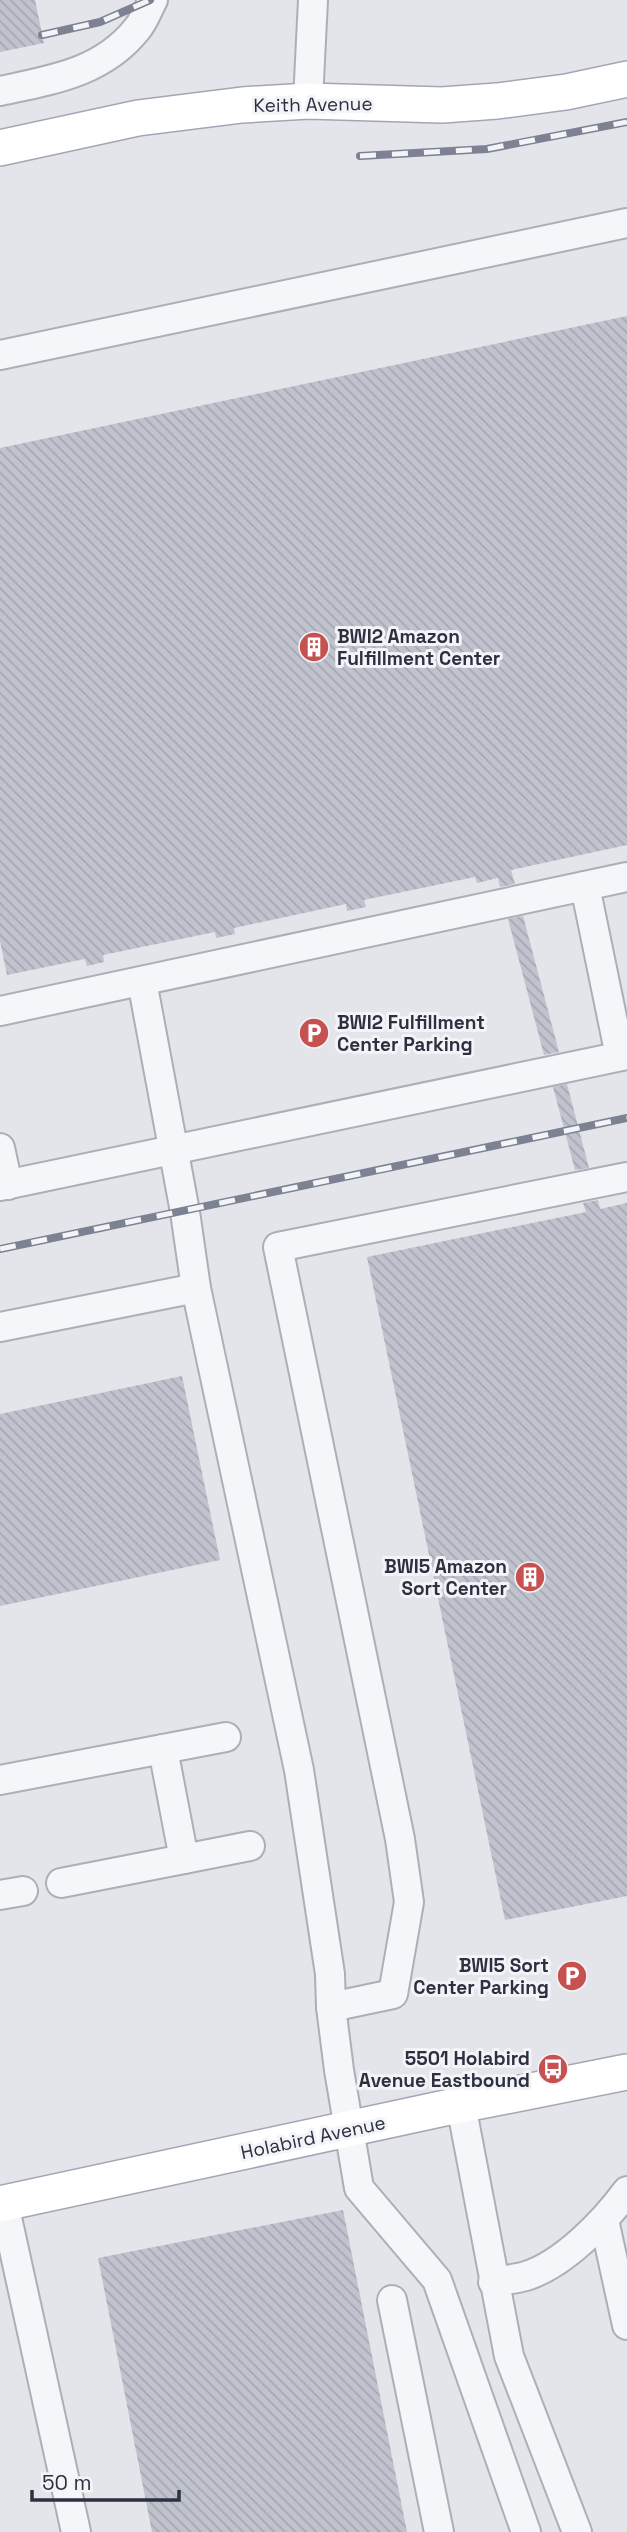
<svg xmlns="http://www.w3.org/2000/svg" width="627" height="2532" font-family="'Space Grotesk',sans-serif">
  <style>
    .building { fill: url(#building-back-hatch) }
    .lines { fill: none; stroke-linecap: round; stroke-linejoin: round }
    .minor-casing { stroke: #acafb7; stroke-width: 32 }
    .major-casing { stroke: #a3a7b5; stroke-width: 38 }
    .minor { stroke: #f5f6f9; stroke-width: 28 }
    .major { stroke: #fff; stroke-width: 35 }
    .rail-casing { stroke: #7d8293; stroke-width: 8 }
    .rail { stroke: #f2f4f7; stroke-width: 5; stroke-dasharray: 16; stroke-linecap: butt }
    .labels { text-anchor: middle; stroke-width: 6; stroke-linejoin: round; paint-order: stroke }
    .street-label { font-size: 19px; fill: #2c3041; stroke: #f2f4f7 }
    .poi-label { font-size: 19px; font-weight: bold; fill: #2c3041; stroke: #f2f4f7; text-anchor: end }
  </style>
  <defs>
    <pattern id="building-back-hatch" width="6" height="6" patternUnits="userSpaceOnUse" patternTransform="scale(1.75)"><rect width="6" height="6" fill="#c0c3cd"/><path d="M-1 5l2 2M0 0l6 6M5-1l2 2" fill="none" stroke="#a5a8b1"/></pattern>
  </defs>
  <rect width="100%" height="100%" fill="#e3e5ea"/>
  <g class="building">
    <path d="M0,0H35L44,43L0,52Z"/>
    <path d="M627,316V845L511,870L515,884L500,887L498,878L477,883L475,877L364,900L366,907L347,911L346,904L234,928L235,934L216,938L215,932L103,955L104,962L87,966L85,959L7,975L0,941V448Z"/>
    <path d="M523,916L559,1052L544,1055L508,919Z"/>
    <path d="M567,1084L589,1168L575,1170L553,1087Z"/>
    <path d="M598,1200L600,1209L627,1203V1896L505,1920L367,1257L586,1212L583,1203Z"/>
    <path d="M182,1376L220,1560L0,1606V1414Z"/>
    <path d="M343,2210L407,2532H152L98,2258Z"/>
  </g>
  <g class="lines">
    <g class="minor-casing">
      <g id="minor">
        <path d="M0,91C51,80 102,73 137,29C144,21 148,9 153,0"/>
        <path d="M308,101L313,0"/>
        <path d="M0,355L627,223"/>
        <path d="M585,886L620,1056"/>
        <path d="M142,981L185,1212L196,1288L299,1770L330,1974L331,2007L339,2070L359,2188L437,2280L526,2532"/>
        <path d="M0,1011L627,877"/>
        <path d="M0,1148L8,1185"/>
        <path d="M0,1186L627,1055"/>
        <path d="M0,1327L196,1288"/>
        <path d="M163,1749L226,1737"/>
        <path d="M0,1780L163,1749L184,1859L61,1883"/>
        <path d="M184,1859L250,1846"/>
        <path d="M0,1895L23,1891"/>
        <path d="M331,2007L393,1994L409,1902L400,1839L278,1247L627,1177"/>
        <path d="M461,2105L509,2356L577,2532"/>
        <path d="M4,2204L76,2532"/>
        <path d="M604,2220L627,2325"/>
        <path d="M493,2282C504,2280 516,2279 526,2276C564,2264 604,2222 627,2191"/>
        <path d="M392,2300L439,2532"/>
      </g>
    </g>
    <g class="major-casing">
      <g id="major">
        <path d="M0,148L138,118L242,105L308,101L442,105L497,101L566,92L627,79"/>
        <path d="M0,2204L445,2108L627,2072"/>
      </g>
    </g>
    <use href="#minor" class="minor"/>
    <use href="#major" class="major"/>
    <g class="rail-casing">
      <g id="rail">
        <path d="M42,35L100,22L150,0"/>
        <path d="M360,156L487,149L627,122"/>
        <path d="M0,1249L627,1118"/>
      </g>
    </g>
    <use href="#rail" class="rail"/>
  </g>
  <defs>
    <g id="building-disc" transform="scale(1.575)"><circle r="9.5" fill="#c75050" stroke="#f2f4f7"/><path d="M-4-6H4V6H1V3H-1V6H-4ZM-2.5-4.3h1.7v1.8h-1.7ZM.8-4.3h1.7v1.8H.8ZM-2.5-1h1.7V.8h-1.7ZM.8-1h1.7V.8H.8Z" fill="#fff"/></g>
    <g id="parking-disc" transform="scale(1.575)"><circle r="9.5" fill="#c75050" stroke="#f2f4f7"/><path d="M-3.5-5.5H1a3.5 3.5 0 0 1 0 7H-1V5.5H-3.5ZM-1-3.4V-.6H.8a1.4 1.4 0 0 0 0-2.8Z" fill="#fff"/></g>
    <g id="bus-disc" transform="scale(1.575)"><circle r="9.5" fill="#c75050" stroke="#f2f4f7"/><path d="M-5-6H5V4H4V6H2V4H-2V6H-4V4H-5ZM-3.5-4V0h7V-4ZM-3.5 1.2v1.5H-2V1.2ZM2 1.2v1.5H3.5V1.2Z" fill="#fff"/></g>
  </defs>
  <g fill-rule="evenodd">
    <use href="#building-disc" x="314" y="647"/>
    <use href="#parking-disc" x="314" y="1033"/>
    <use href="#building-disc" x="530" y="1577"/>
    <use href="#parking-disc" x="572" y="1976"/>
    <use href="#bus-disc" x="553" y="2069"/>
  </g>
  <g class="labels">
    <g class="street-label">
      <text transform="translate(313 104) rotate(-1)" y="7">Keith Avenue</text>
      <text transform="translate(313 2137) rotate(-12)" y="7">Holabird Avenue</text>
    </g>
    <g class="poi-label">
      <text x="337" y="643" text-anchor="start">BWI2 Amazon<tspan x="337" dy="22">Fulfillment Center</tspan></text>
      <text x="337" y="1029" text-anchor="start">BWI2 Fulfillment<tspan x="337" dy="22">Center Parking</tspan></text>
      <text x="507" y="1573">BWI5 Amazon<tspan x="507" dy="22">Sort Center</tspan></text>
      <text x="549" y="1972">BWI5 Sort<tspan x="549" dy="22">Center Parking</tspan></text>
      <text x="530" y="2065">5501 Holabird<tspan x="530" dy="22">Avenue Eastbound</tspan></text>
    </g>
  </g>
  <path d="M32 2490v10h147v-10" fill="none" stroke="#2c3041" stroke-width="3.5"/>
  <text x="42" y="2490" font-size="21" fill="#2c3041" stroke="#f2f4f7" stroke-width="5" paint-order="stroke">50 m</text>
</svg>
